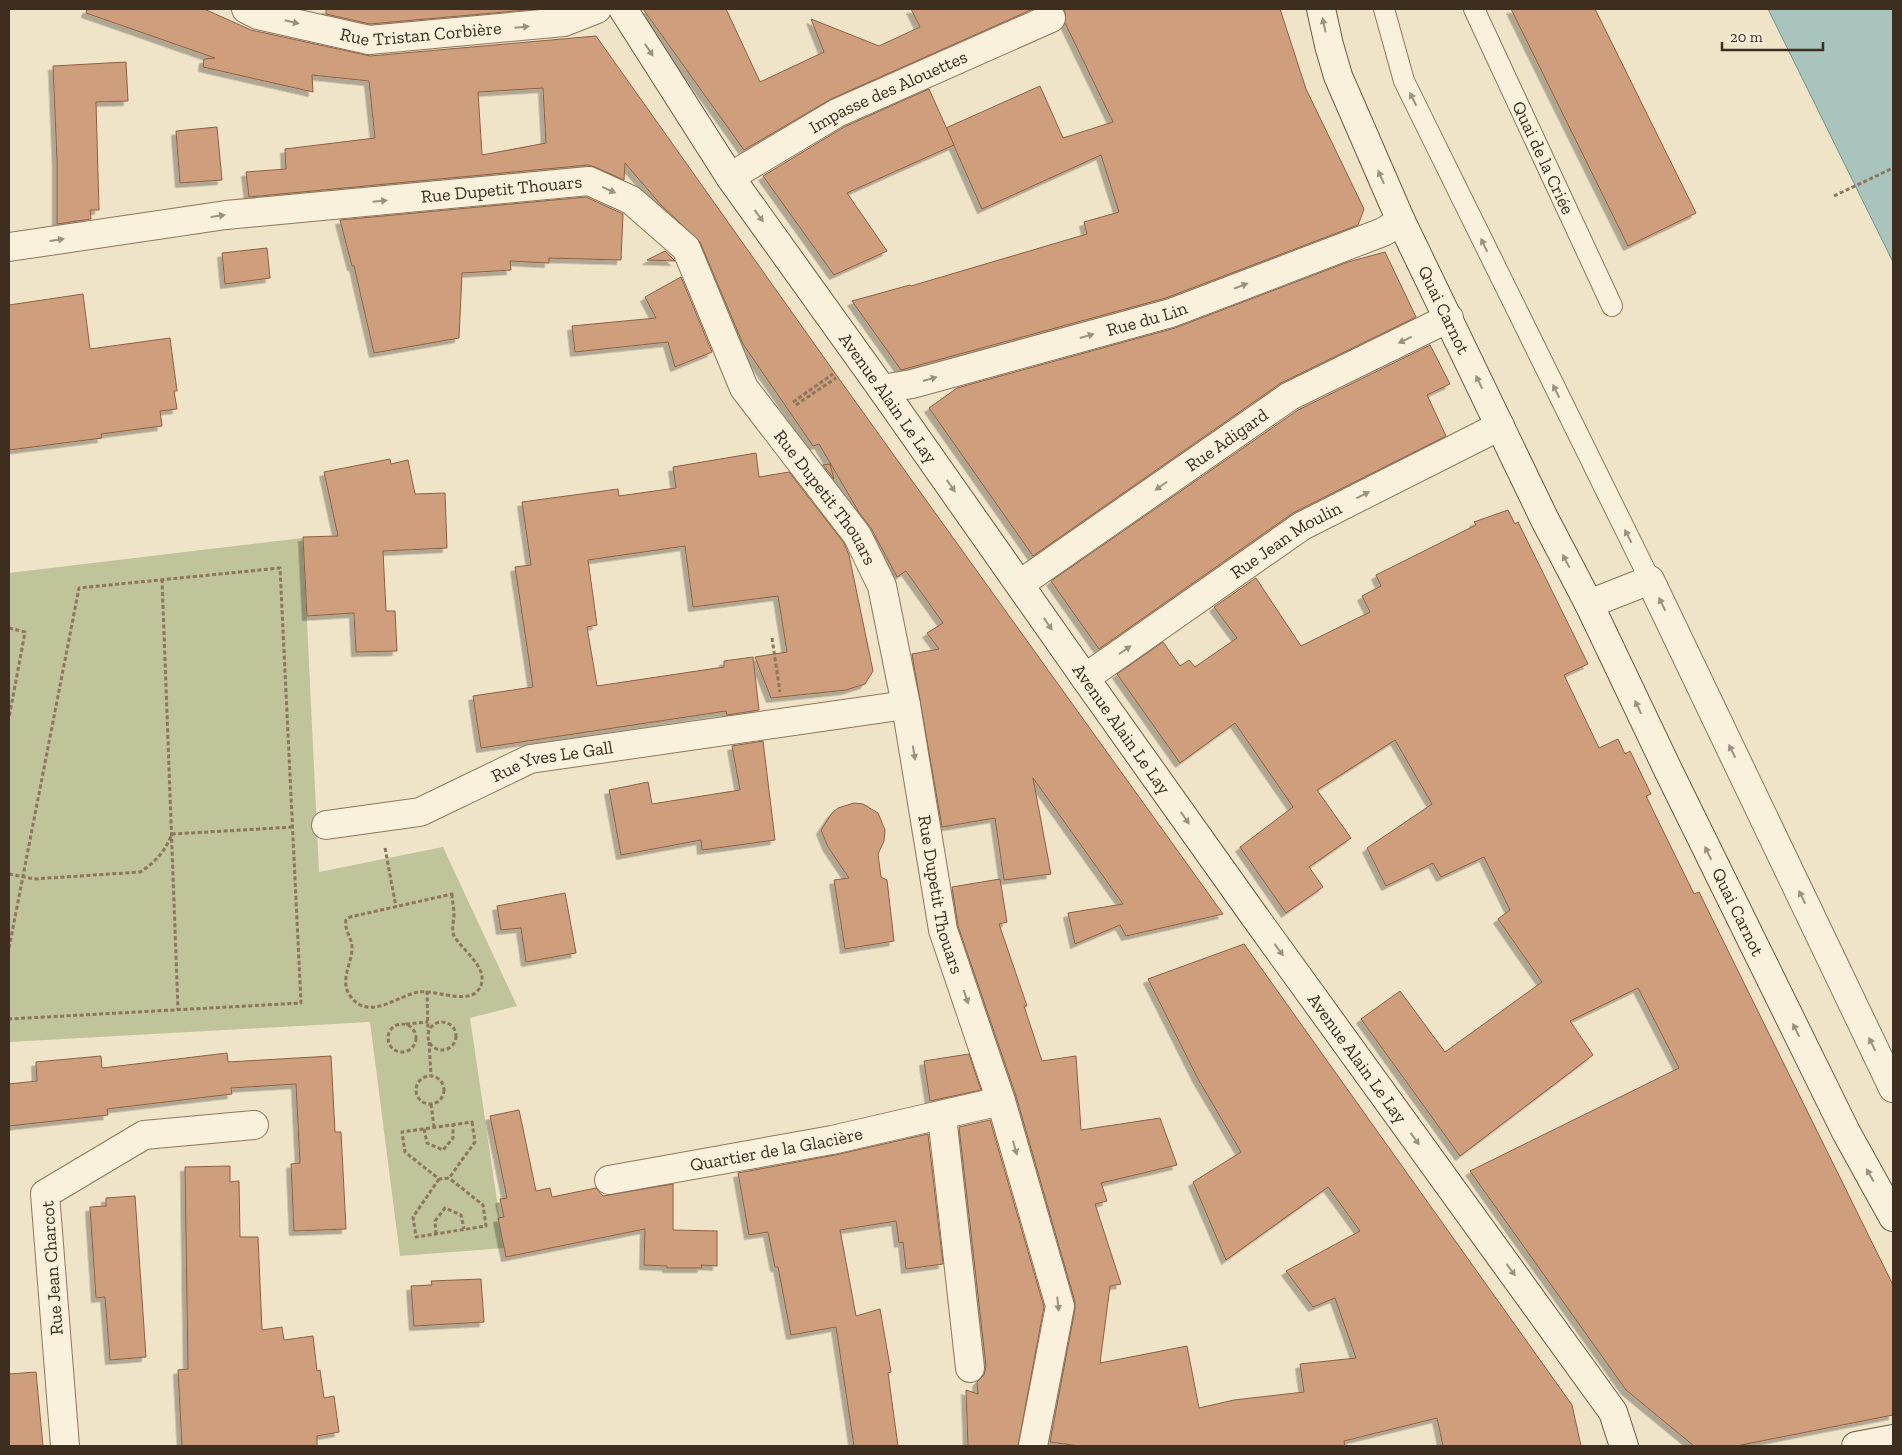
<svg xmlns="http://www.w3.org/2000/svg" width="1902" height="1455" font-family="'Zilla Slab',serif">
  <style>
    .cemetery { fill: #bfc49a }
    .water { fill: #a9c4bc; stroke: #6f938a }
    .building { fill: #cf9f7d; stroke: #8d5f41; fill-rule: evenodd; filter: url(#shadow) }
    .lines { fill: none; stroke-linecap: round; stroke-linejoin: round }
    .lane-casing { stroke: #8d765c; stroke-width: 22 }
    .street-casing { stroke: #8d765c; stroke-width: 30 }
    .secondary-casing { stroke: #6f573f; stroke-width: 30 }
    .path { stroke: #8d765c; stroke-width: 3; stroke-dasharray: 4 2.5; stroke-linecap: butt }
    .lane { stroke: #faf1dc; stroke-width: 20 }
    .street { stroke: #faf1dc; stroke-width: 28 }
    .secondary { stroke: #faf1dc; stroke-width: 28 }
    .oneway { fill: #9c907e }
    .labels { text-anchor: middle; stroke-width: 4.5; stroke-linejoin: round; paint-order: stroke }
    .street-label { font-size: 18px; fill: #3d2e20; stroke: #f7eed8 }
  </style>
  <defs>
    <filter id="shadow"><feDropShadow dx="-4.5" dy="4.5" stdDeviation="0" flood-color="#0004"/></filter>
  </defs>
  <rect width="100%" height="100%" fill="#f0e4c8"/>
  <path class="cemetery" d="M303,538L319,872L443,847L517,1006L470,1018L504,1248L400,1256L370,1022L9,1042V573Z"/>
  <path class="water" d="M1768,9H1893V262Z"/>
  <g class="building">
    <path d="M87,9H204L251,30L370,56L596,36L842,383L1223,914L1126,936L1120,925L1075,944L1068,913L1123,904L1033,778L1051,874L1004,880L995,818L942,827L912,654L939,649L927,633L943,623L906,571L897,577L871,528L860,514L819,444L813,446L743,344L700,242L661,205L625,163L624,180L595,167L588,165L249,197L246,172L286,169L285,149L375,138L369,81L312,75L313,92L203,67L204,59L215,58L86,13ZM543,88L546,143L482,155L478,92Z"/>
    <path d="M326,9H538L370,24L326,14Z"/>
    <path d="M643,9H726L760,82L824,52L811,19L879,46L920,27L911,9H1033L831,99L744,150Z"/>
    <path d="M1063,9H1280L1306,89L1364,209L1358,225L1166,298L901,370L852,301L910,285L911,286L1087,234L1084,222L1119,212L1101,155L982,209L946,128L1040,86L1063,138L1113,122L1065,23V12Z"/>
    <path d="M1511,9H1595L1696,213L1628,246Z"/>
    <path d="M126,62L128,101L96,102L99,210H90L91,219L57,224V160L53,66Z"/>
    <path d="M929,89L954,145L847,193L887,251L834,275L763,176L844,127Z"/>
    <path d="M217,127L222,180L180,183L176,131Z"/>
    <path d="M586,197L623,214L621,260L549,258V263L510,261L511,270L462,273L459,338L374,353L354,266H352L340,220Z"/>
    <path d="M267,248L270,278L225,284L222,253Z"/>
    <path d="M665,251L675,261L647,260Z"/>
    <path d="M1385,252L1416,317L1281,383L1033,556L929,408L957,388L1175,328L1348,262Z"/>
    <path d="M681,277L712,352L675,367L668,342L575,352L572,326L656,318L645,297Z"/>
    <path d="M83,294L90,349L170,338L177,391H174L177,409L160,411L162,426L101,434L102,438L9,450V305Z"/>
    <path d="M1430,345L1450,384L1427,395L1446,436L1293,513L1099,649L1051,581L1298,410Z"/>
    <path d="M756,453L759,477L789,472L844,543L849,555L873,671L865,684L846,690L771,698L755,657L787,652L778,596L693,607L685,546L588,560L597,625L587,627L597,686L724,667V661L753,657L759,710L727,715L726,711L481,748L473,696L533,687L515,567L531,565L522,502L618,489L619,496L676,488L673,467Z"/>
    <path d="M390,459L391,464L408,460L415,494L445,493L447,548L383,551L386,611H395L397,651L356,652L354,613L307,616L303,537L338,536L324,472Z"/>
    <path d="M830,464L834,479L823,465Z"/>
    <path d="M1508,510L1515,524L1518,522L1588,664L1564,675L1599,748L1618,739L1625,754L1630,751L1651,794L1646,796L1694,894L1699,892L1893,1285V1415L1736,1446H1694L1626,1390L1470,1171L1679,1068L1638,988L1570,1021L1593,1055L1460,1156L1361,1019L1400,991L1445,1052L1542,982L1498,919L1510,910L1484,857L1441,877L1433,863L1386,886L1367,848L1432,804L1395,740L1317,790L1351,838L1309,867L1323,887L1286,913L1240,847L1293,807L1235,723L1180,763L1117,674L1163,642L1180,666L1189,660L1195,667L1237,638L1214,607L1256,578L1301,646L1370,612L1362,596L1381,586L1376,575L1476,525L1474,522Z"/>
    <path d="M763,741L775,840L702,850L701,840L621,855L609,790L648,782L652,804L740,790L732,746Z"/>
    <path d="M854,803L863,804L878,813L885,830L884,841L878,854L881,877L887,880L894,941L845,949L834,880L849,878L828,847L821,830L832,813L838,808Z"/>
    <path d="M1000,879L1007,922L999,924L1027,1006H1024L1042,1061L1076,1056L1081,1130L1160,1118L1177,1165L1101,1183L1107,1201L1095,1204L1121,1284L1110,1286L1100,1363L1187,1346L1199,1408L1234,1400L1304,1392L1300,1364L1356,1358L1335,1298L1313,1307L1286,1271L1360,1231L1328,1187L1226,1260L1193,1182L1241,1152L1198,1079L1148,979L1244,944L1572,1405L1581,1446H1443L1437,1418L1344,1441L1345,1446H1079L1050,1442L1075,1309V1302L1016,1096L958,926L952,887Z"/>
    <path d="M565,893L576,953L526,962L521,928L501,930L497,906Z"/>
    <path d="M227,1053L228,1062L331,1056L335,1132H341L346,1229L294,1231L291,1164L300,1163L296,1084L231,1088L232,1094L107,1109L108,1115L9,1126V1084L37,1081L36,1062L101,1056L102,1068Z"/>
    <path d="M969,1054L981,1090L930,1101L924,1061Z"/>
    <path d="M519,1110L536,1191L550,1188L552,1197L596,1188L603,1196L673,1184V1230L717,1231V1266L701,1265L702,1268H667V1266L644,1265L645,1229L506,1257L498,1218L504,1217L500,1199L507,1198L490,1116Z"/>
    <path d="M990,1120L1044,1307L1018,1446H968L966,1390L978,1394L977,1382L984,1375L986,1366L959,1127Z"/>
    <path d="M928,1134L943,1264L906,1269L903,1242L899,1243L896,1221L840,1230L856,1316L880,1309L891,1372L888,1373L898,1446H854L836,1327L791,1335L778,1267H775L768,1232L749,1235L738,1173L835,1155Z"/>
    <path d="M230,1166V1182L239,1181L240,1237H258L262,1330L282,1327L284,1340L313,1336L317,1371L320,1370L324,1398L334,1396L339,1432L317,1436V1446H182L178,1370L188,1369L185,1167Z"/>
    <path d="M135,1196L146,1357L110,1360L105,1297L96,1298L90,1207L106,1206V1198Z"/>
    <path d="M481,1279L484,1322L414,1326L411,1286L432,1285L431,1281Z"/>
    <path d="M36,1372L43,1446H9V1374Z"/>
  </g>
  <g class="lines">
    <g class="lane-casing">
      <g id="lane">
        <path d="M1384,9L1404,81L1650,580"/>
        <path id="s1" d="M1474,9L1612,306"/>
      </g>
    </g>
    <g class="street-casing">
      <g id="street">
        <path id="s2" d="M246,9L258,15L369,40L564,22L597,9"/>
        <path id="s3" d="M730,177L837,113L1051,18"/>
        <path id="s4" d="M9,247L226,215L589,181L631,200L686,248L744,388L857,535L882,586L906,705L943,930L1001,1101L1060,1306L1033,1446"/>
        <path id="s5" d="M882,389L912,384L1171,313L1383,232L1401,221"/>
        <path id="s6" d="M1020,584L1290,396L1449,318"/>
        <path d="M1589,604L1650,580L1893,1088"/>
        <path id="s7" d="M1085,678L1302,526L1500,426"/>
        <path id="s8" d="M326,825L420,812L530,759L906,705"/>
        <path d="M942,1116L970,1368"/>
        <path id="s9" d="M609,1180L832,1140L1001,1101"/>
        <path d="M65,1446L45,1194L144,1135L254,1125"/>
      </g>
    </g>
    <g class="secondary-casing">
      <g id="secondary">
        <path id="s10" d="M623,9L730,177L882,389L1085,678L1255,917L1613,1412L1624,1446"/>
        <path id="s11" d="M1321,9L1329,45L1338,76L1401,221L1545,520L1589,604L1669,772L1846,1132L1893,1217"/>
        <path d="M1856,1446L1893,1439"/>
      </g>
    </g>
    <g class="path">
      <path d="M1834,196L1893,168"/>
      <path d="M793,402L833,374"/>
      <path d="M796,405L836,378"/>
      <path d="M162,579L178,1010"/>
      <path d="M9,628L25,632L9,718"/>
      <path d="M772,638L780,692"/>
      <path d="M385,848L396,907"/>
      <path d="M9,874L34,879L140,872C156,862 165,851 172,834L293,827"/>
      <path d="M452,894C452,901 454,907 454,914C454,921 451,929 454,936C461,949 488,967 481,985C473,1008 436,989 418,992C397,996 369,1021 351,997C338,981 353,963 352,946C351,937 344,929 346,920L350,917Z"/>
      <path d="M9,948L79,588L280,568L301,1003L9,1019"/>
      <path d="M427,991L428,1031"/>
      <circle cx="442" cy="1036" r="14"/>
      <path d="M406,1024L428,1022"/>
      <circle cx="402" cy="1038" r="14"/>
      <path d="M429,1042L431,1076"/>
      <circle cx="430" cy="1090" r="14"/>
      <path d="M431,1104L434,1127"/>
      <path d="M472,1122L475,1142L449,1178L439,1179L405,1152L402,1132Z"/>
      <path d="M424,1129L427,1143L443,1150L453,1138V1125"/>
      <path d="M439,1179L413,1217L416,1237L486,1226L483,1205L449,1178"/>
      <path d="M436,1234L435,1221L445,1208L461,1215L464,1229"/>
    </g>
    <use href="#lane" class="lane"/>
    <use href="#street" class="street"/>
    <use href="#secondary" class="secondary"/>
  </g>
  <defs><path id="oneway-solid" d="M-6-.8H1V-3.2L6.5 0L1 3.2V.8H-6Z" transform="scale(1.25)"/></defs>
  <g class="oneway">
    <use href="#oneway-solid" transform="translate(292 22) rotate(13)"/>
    <use href="#oneway-solid" transform="translate(1324 25) rotate(-102)"/>
    <use href="#oneway-solid" transform="translate(522 27) rotate(-5)"/>
    <use href="#oneway-solid" transform="translate(649 50) rotate(57)"/>
    <use href="#oneway-solid" transform="translate(1413 99) rotate(-116)"/>
    <use href="#oneway-solid" transform="translate(1381 177) rotate(-114)"/>
    <use href="#oneway-solid" transform="translate(609 190) rotate(24)"/>
    <use href="#oneway-solid" transform="translate(380 201) rotate(-5)"/>
    <use href="#oneway-solid" transform="translate(218 216) rotate(-8)"/>
    <use href="#oneway-solid" transform="translate(759 216) rotate(54)"/>
    <use href="#oneway-solid" transform="translate(57 240) rotate(-8)"/>
    <use href="#oneway-solid" transform="translate(1484 245) rotate(-116)"/>
    <use href="#oneway-solid" transform="translate(1241 286) rotate(-21)"/>
    <use href="#oneway-solid" transform="translate(1087 336) rotate(-16)"/>
    <use href="#oneway-solid" transform="translate(1405 340) rotate(154)"/>
    <use href="#oneway-solid" transform="translate(930 379) rotate(-16)"/>
    <use href="#oneway-solid" transform="translate(1479 382) rotate(-115)"/>
    <use href="#oneway-solid" transform="translate(1556 391) rotate(-116)"/>
    <use href="#oneway-solid" transform="translate(951 486) rotate(55)"/>
    <use href="#oneway-solid" transform="translate(1161 486) rotate(145)"/>
    <use href="#oneway-solid" transform="translate(1363 495) rotate(-27)"/>
    <use href="#oneway-solid" transform="translate(1628 536) rotate(-117)"/>
    <use href="#oneway-solid" transform="translate(1566 561) rotate(-118)"/>
    <use href="#oneway-solid" transform="translate(1662 604) rotate(-116)"/>
    <use href="#oneway-solid" transform="translate(1048 624) rotate(55)"/>
    <use href="#oneway-solid" transform="translate(1125 650) rotate(-35)"/>
    <use href="#oneway-solid" transform="translate(1638 707) rotate(-115)"/>
    <use href="#oneway-solid" transform="translate(1732 751) rotate(-116)"/>
    <use href="#oneway-solid" transform="translate(914 753) rotate(81)"/>
    <use href="#oneway-solid" transform="translate(1185 818) rotate(55)"/>
    <use href="#oneway-solid" transform="translate(1708 853) rotate(-116)"/>
    <use href="#oneway-solid" transform="translate(1802 897) rotate(-116)"/>
    <use href="#oneway-solid" transform="translate(1279 950) rotate(54)"/>
    <use href="#oneway-solid" transform="translate(966 997) rotate(71)"/>
    <use href="#oneway-solid" transform="translate(1796 1030) rotate(-116)"/>
    <use href="#oneway-solid" transform="translate(1872 1044) rotate(-116)"/>
    <use href="#oneway-solid" transform="translate(1415 1139) rotate(54)"/>
    <use href="#oneway-solid" transform="translate(1015 1148) rotate(74)"/>
    <use href="#oneway-solid" transform="translate(1870 1175) rotate(-119)"/>
    <use href="#oneway-solid" transform="translate(1511 1270) rotate(54)"/>
    <use href="#oneway-solid" transform="translate(1058 1304) rotate(84)"/>
  </g>
  <g class="labels">
    <g class="street-label">
      <text dy="6" stroke="none"><textPath href="#s2" startOffset="179">Rue Tristan Corbière</textPath></text>
      <text dy="6" stroke="none"><textPath href="#s3" startOffset="180">Impasse des Alouettes</textPath></text>
      <text dy="6" stroke="none"><textPath href="#s1" startOffset="164">Quai de la Criée</textPath></text>
      <text dy="6" stroke="none"><textPath href="#s4" startOffset="496">Rue Dupetit Thouars</textPath></text>
      <text dy="6" stroke="none"><textPath href="#s11" startOffset="326">Quai Carnot</textPath></text>
      <text dy="6" stroke="none"><textPath href="#s5" startOffset="274">Rue du Lin</textPath></text>
      <text dy="6" stroke="none"><textPath href="#s10" startOffset="471">Avenue Alain Le Lay</textPath></text>
      <text dy="6" stroke="none"><textPath href="#s6" startOffset="252">Rue Adigard</textPath></text>
      <text dy="6" stroke="none"><textPath href="#s4" startOffset="991">Rue Dupetit Thouars</textPath></text>
      <text dy="6" stroke="none"><textPath href="#s7" startOffset="244">Rue Jean Moulin</textPath></text>
      <text dy="6" stroke="none"><textPath href="#s10" startOffset="876">Avenue Alain Le Lay</textPath></text>
      <text dy="6" stroke="none"><textPath href="#s8" startOffset="238">Rue Yves Le Gall</textPath></text>
      <text dy="6" stroke="none"><textPath href="#s4" startOffset="1411">Rue Dupetit Thouars</textPath></text>
      <text dy="6" stroke="none"><textPath href="#s11" startOffset="996">Quai Carnot</textPath></text>
      <text dy="6" stroke="none"><textPath href="#s10" startOffset="1281">Avenue Alain Le Lay</textPath></text>
      <text dy="6" stroke="none"><textPath href="#s9" startOffset="170">Quartier de la Glacière</textPath></text>
      <text transform="translate(52 1268) rotate(-94)" y="6">Rue Jean Charcot</text>
    </g>
  </g>
  <rect width="1902" height="1455" fill="none" stroke="#3d2e20" stroke-width="20"/>
  <path d="M1722 42v8h101v-8" fill="none" stroke="#3d2e20" stroke-width="2.5"/>
  <text x="1730" y="42" font-size="15" fill="#3d2e20" stroke="#f7eed8" stroke-width="4" paint-order="stroke">20 m</text>
</svg>
